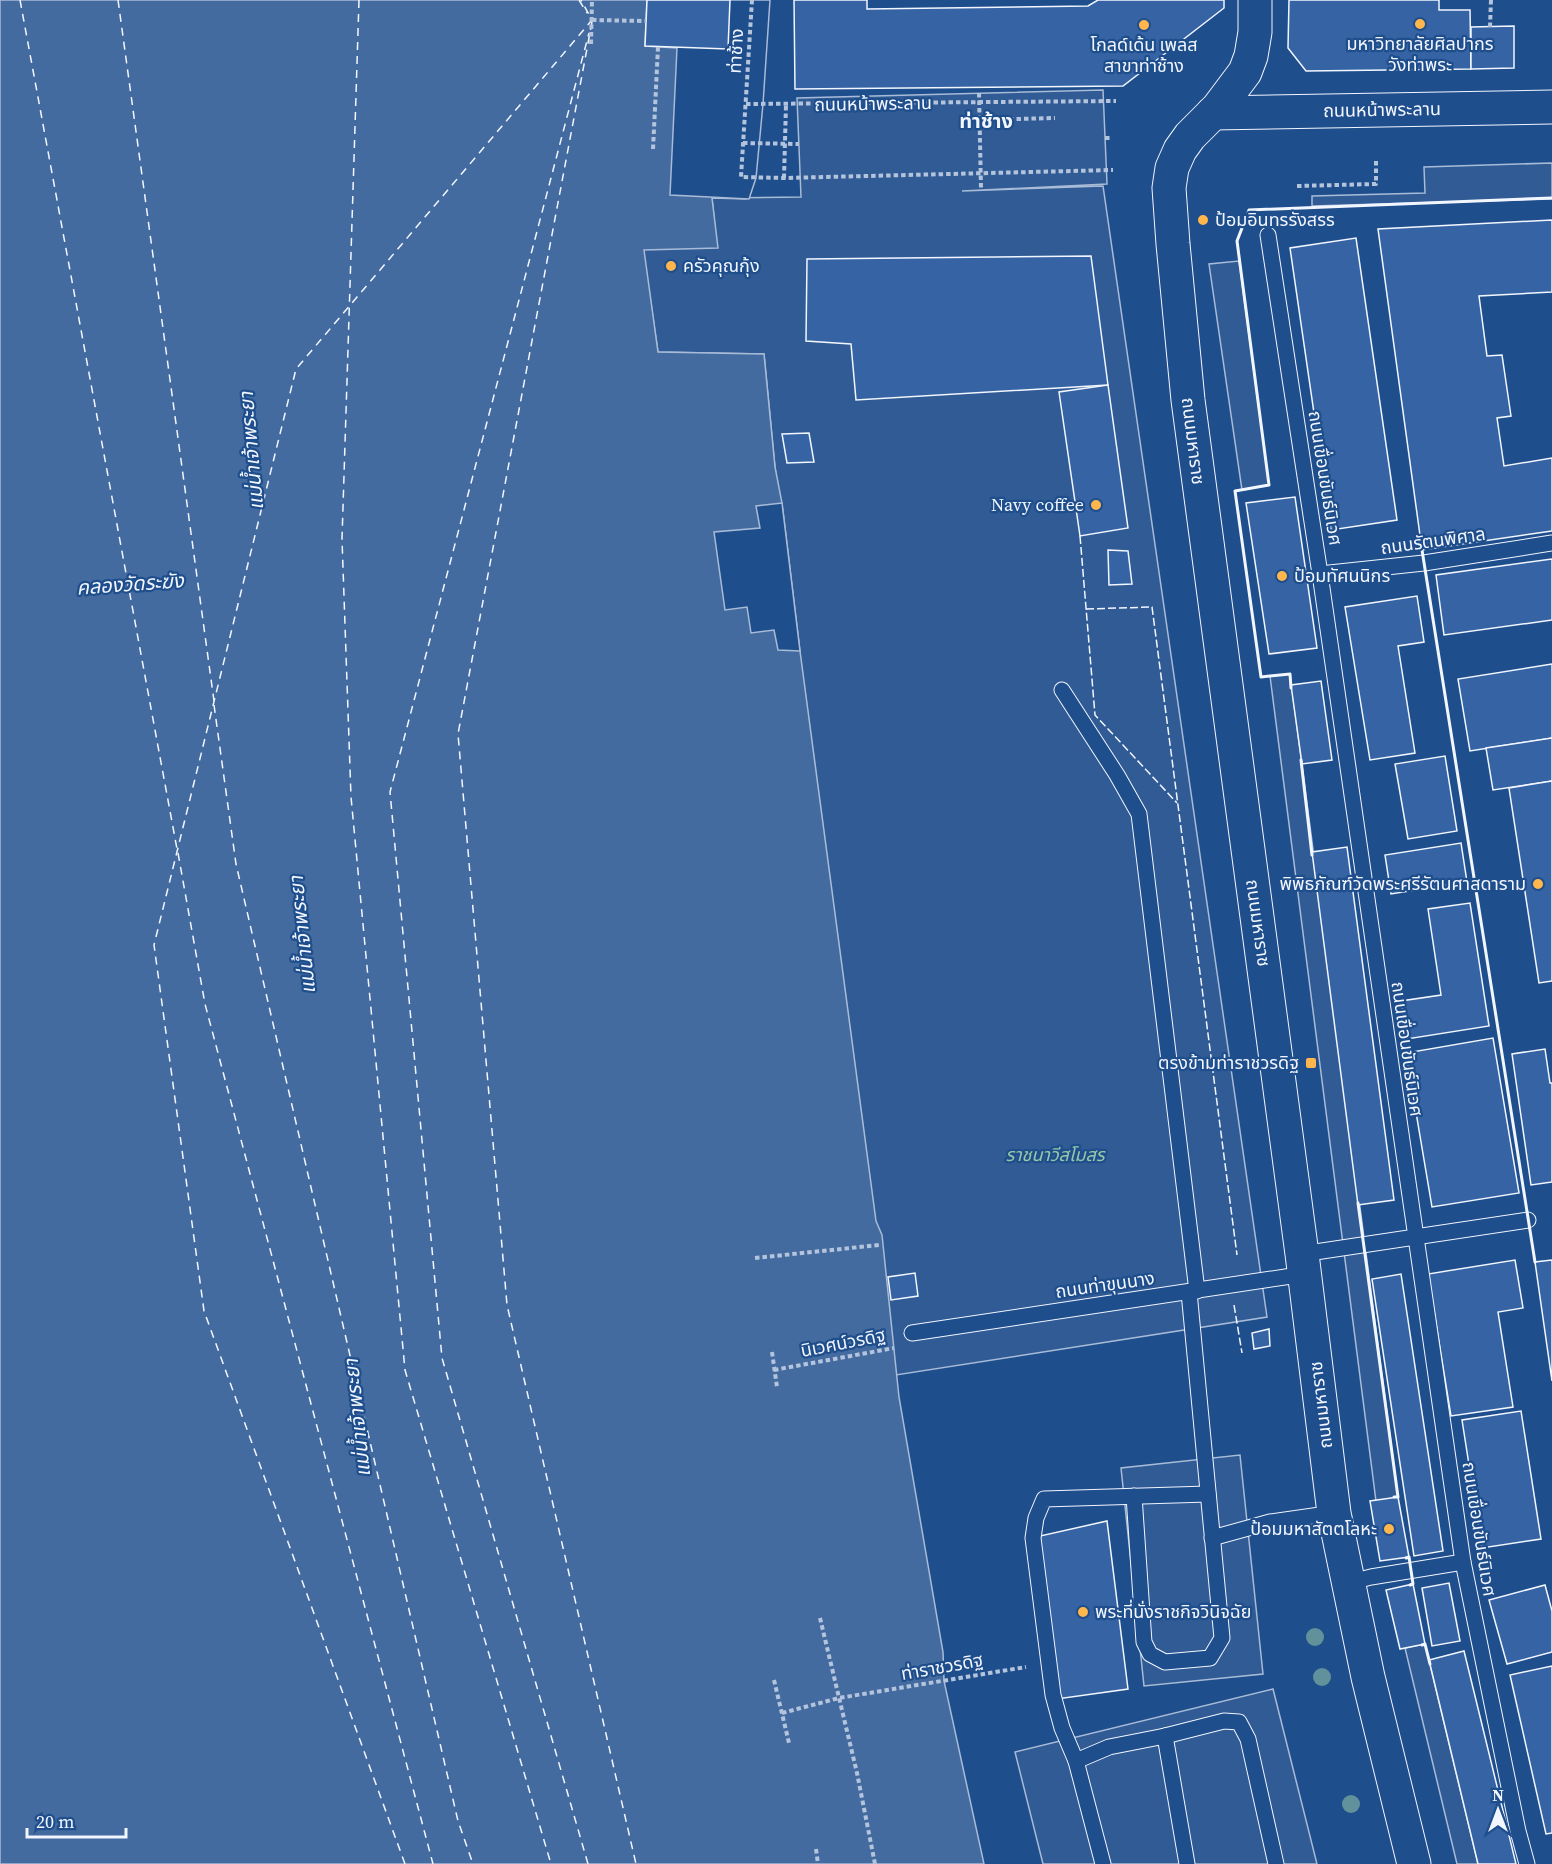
<svg xmlns="http://www.w3.org/2000/svg" width="1552" height="1864" font-family="'Source Serif 4','Noto Sans Thai',serif">
  <style>
    .built { fill: #305b95; stroke: #a8bbd7; stroke-width: 1.5 }
    .water { fill: #446ba0; stroke: #a8bbd7; stroke-width: 1.5 }
    .pier { fill: #1f4e8c; stroke: #a8bbd7; stroke-width: 1.5 }
    .lines { fill: none; stroke-linecap: round; stroke-linejoin: round }
    .ferry { stroke: #f2f6ff; stroke-width: 1.5; stroke-dasharray: 8 6; stroke-linecap: butt }
    .building { fill: #3563a3; stroke: #f2f6ff; stroke-width: 1.5 }
    .lane-casing { stroke: #f2f6ff; stroke-width: 17 }
    .secondary-casing { stroke: #f2f6ff; stroke-width: 35 }
    .path { stroke: #b3c4dc; stroke-width: 4; stroke-dasharray: 4.5 3; stroke-linecap: butt }
    .lane { stroke: #1f4e8c; stroke-width: 15 }
    .secondary { stroke: #1f4e8c; stroke-width: 33 }
    .fence { stroke: #f2f6ff; stroke-width: 1.5; stroke-dasharray: 8 3; stroke-linecap: butt }
    .wall { stroke: #f2f6ff; stroke-width: 3 }
    .tree { fill: #61919a }
    .poi-dot { fill: #ffb74d; stroke: #1f4e8c; stroke-width: 2 }
    .labels { text-anchor: middle; stroke-width: 4.5; stroke-linejoin: round; paint-order: stroke }
    .poi-label { font-size: 18px; fill: #f2f6ff; stroke: #1f4e8c; text-anchor: start }
    .street-label { font-size: 18px; fill: #f2f6ff; stroke: #1f4e8c }
    .park-label { font-size: 18px; font-style: italic; fill: #97c8a6; stroke: #1f4e8c }
    .neighbourhood-label { font-size: 20px; font-weight: bold; fill: #f2f6ff; stroke: #1f4e8c }
    .water-label { font-size: 20px; font-style: italic; fill: #f2f6ff; stroke: #1f4e8c }
  </style>
  <rect width="100%" height="100%" fill="#1f4e8c"/>
  <g class="built">
    <path d="M1103,90L1107,184L962,191L1103,186L1267,1317L896,1375L775,467L764,354L658,352L643,249L717,247L712,198L801,197L797,98Z"/>
    <path d="M1552,163V199L1312,206V196L1425,193L1424,167Z"/>
    <path d="M1239,261L1269,485L1242,490L1209,264Z"/>
    <path d="M1290,674L1398,1497L1376,1501L1270,676Z"/>
    <path d="M1240,1455L1263,1674L1144,1686L1121,1468Z"/>
    <path d="M1425,1644L1478,1864H1457L1405,1648Z"/>
    <path d="M1273,1689L1317,1864H1043L1015,1752Z"/>
  </g>
  <path class="water" d="M0,0H767L746,199L712,198L718,248L644,250L658,352L764,354L775,467L782,503L800,651L876,1221L882,1235L899,1397L943,1652L944,1681L984,1864H0Z"/>
  <g class="pier">
    <path d="M647,0H770L763,104L756,178L749,199L670,195L677,48L645,46Z"/>
    <path d="M782,503L800,651L778,650L774,630L751,633L747,607L725,610L714,532L760,528L756,506Z"/>
  </g>
  <g class="lines">
    <g class="ferry">
      <path d="M20,0L177,849"/>
      <path d="M118,0L214,701"/>
      <path d="M359,0L342,539L351,797L405,1370L551,1864"/>
      <path d="M579,0L587,13"/>
      <path d="M592,22L458,734L507,1305L636,1864"/>
      <path d="M214,705L236,864L458,1821L473,1864"/>
      <path d="M178,853L205,1004L433,1864"/>
      <path d="M405,1864L204,1311L154,945L296,369L592,20L581,0"/>
      <path d="M588,1864L442,1358L390,792L589,33"/>
    </g>
  </g>
  <g class="building">
    <path d="M647,0H730L728,49L645,46Z"/>
    <path d="M794,0H867V9L1088,6L1098,0H1224V8L1123,86L795,89Z"/>
    <path d="M1289,0H1439V10H1470L1471,69L1306,71L1288,48Z"/>
    <path d="M1514,26V68L1471,69V27Z"/>
    <path d="M1552,220V292L1479,296L1487,356L1502,355L1511,416L1497,418L1504,466L1552,458V531L1422,550L1378,229Z"/>
    <path d="M1356,238L1397,520L1331,530L1290,248Z"/>
    <path d="M1091,256L1108,385L856,400L851,344L806,341L807,259Z"/>
    <path d="M1108,385L1128,528L1080,536L1059,392Z"/>
    <path d="M809,433L814,462L787,463L782,434Z"/>
    <path d="M1295,497L1317,648L1269,654L1246,503Z"/>
    <path d="M1108,550L1128,551L1132,584L1109,585Z"/>
    <path d="M1552,559V620L1444,635L1436,575Z"/>
    <path d="M1417,596L1424,642L1398,646L1415,753L1370,760L1345,607Z"/>
    <path d="M1552,664V738L1470,751L1458,679Z"/>
    <path d="M1321,681L1332,760L1302,764L1291,685Z"/>
    <path d="M1552,738V781L1493,790L1486,748Z"/>
    <path d="M1445,756L1457,831L1408,839L1395,764Z"/>
    <path d="M1552,781V981L1539,983L1509,788Z"/>
    <path d="M1461,843L1467,882L1391,894L1385,855Z"/>
    <path d="M1347,847L1394,1200L1358,1205L1312,852Z"/>
    <path d="M1470,903L1489,1026L1407,1039L1401,1001L1441,995L1428,909Z"/>
    <path d="M1493,1038L1519,1193L1432,1207L1406,1053Z"/>
    <path d="M1545,1049L1550,1083H1552V1182L1531,1185L1512,1054Z"/>
    <path d="M1515,1260L1523,1308L1498,1312L1513,1407L1451,1416L1428,1274Z"/>
    <path d="M1552,1260V1381L1535,1262Z"/>
    <path d="M915,1273L918,1296L891,1300L888,1277Z"/>
    <path d="M1401,1274L1443,1551L1414,1556L1372,1279Z"/>
    <path d="M1269,1329L1270,1346L1254,1349L1252,1333Z"/>
    <path d="M1521,1411L1541,1539L1482,1548L1462,1420Z"/>
    <path d="M1398,1497L1409,1557L1380,1561L1370,1501Z"/>
    <path d="M1107,1521L1128,1689L1057,1699L1040,1536Z"/>
    <path d="M1449,1583L1460,1641L1432,1646L1422,1588Z"/>
    <path d="M1413,1584L1425,1644L1400,1649L1386,1590Z"/>
    <path d="M1545,1585L1552,1611V1652L1507,1664L1489,1600Z"/>
    <path d="M1464,1651L1516,1864H1478L1429,1660Z"/>
    <path d="M1552,1666V1833L1546,1834L1510,1675Z"/>
  </g>
  <g class="lines">
    <g class="lane-casing">
      <g id="lane">
        <path d="M1268,235L1320,574L1463,1562L1518,1831L1527,1864"/>
        <path d="M1320,574L1424,563L1552,543"/>
        <path d="M1062,690L1117,775L1139,814L1197,1291"/>
        <path d="M1302,1254L1528,1220"/>
        <path d="M912,1333L1305,1274"/>
        <path d="M1134,1496L1144,1642L1150,1654L1165,1662L1210,1658L1222,1638L1189,1292"/>
        <path d="M1212,1538L1270,1522L1334,1513"/>
        <path d="M1347,1583L1371,1577L1463,1562"/>
        <path d="M1165,1736L1187,1864"/>
        <path d="M1076,1761L1062,1728L1053,1695L1033,1538L1036,1518L1044,1499L1208,1494"/>
        <path d="M1103,1864L1076,1761L1109,1747L1165,1736L1224,1721L1239,1722L1248,1739L1276,1864"/>
      </g>
    </g>
    <g class="secondary-casing">
      <g id="secondary">
        <path d="M1255,0V32L1251,56L1245,72L1218,108L1190,136L1180,150L1172,168L1169,188L1173,244L1188,400L1302,1254L1334,1513L1368,1677L1414,1864"/>
        <path d="M1213,113L1552,107"/>
      </g>
    </g>
    <g class="path">
      <path d="M752,0L741,177L784,178L1113,170"/>
      <path d="M592,20L646,21"/>
      <path d="M1490,27L1491,0"/>
      <path d="M591,44L592,0"/>
      <path d="M979,93L981,189"/>
      <path d="M746,104L1116,101"/>
      <path d="M979,120L1055,118"/>
      <path d="M1105,138H1111"/>
      <path d="M743,143L799,144"/>
      <path d="M653,149L658,47"/>
      <path d="M784,178L786,104"/>
      <path d="M1297,186L1376,184V160"/>
      <path d="M755,1258L879,1245"/>
      <path d="M772,1352L777,1387"/>
      <path d="M774,1370L894,1348"/>
      <path d="M820,1618L857,1773L875,1864"/>
      <path d="M774,1680L789,1743"/>
      <path d="M782,1713L839,1698L1026,1667"/>
      <path d="M816,1849L818,1864"/>
    </g>
    <use href="#lane" class="lane"/>
    <use href="#secondary" class="secondary"/>
    <g class="fence">
      <path d="M1080,536L1095,715L1177,803"/>
      <path d="M1086,609L1152,607L1237,1255"/>
      <path d="M1234,1305L1242,1353"/>
    </g>
    <g class="wall">
      <path d="M1422,550L1535,1262"/>
      <path d="M1291,688L1290,674L1261,677L1235,491L1269,485L1237,241L1249,210L1552,198"/>
      <path d="M1301,760L1312,855"/>
      <path d="M1358,1203L1398,1497H1394"/>
      <path d="M1406,1558L1409,1557L1413,1584L1410,1585"/>
      <path d="M1422,1645L1425,1644L1430,1664"/>
    </g>
  </g>
  <g class="tree">
    <circle cx="1315" cy="1637" r="9"/>
    <circle cx="1322" cy="1677" r="9"/>
    <circle cx="1351" cy="1804" r="9"/>
  </g>
  <g class="poi-dot">
    <circle cx="1420" cy="24" r="6"/>
    <circle cx="1144" cy="25" r="6"/>
    <circle cx="1203" cy="220" r="6"/>
    <circle cx="671" cy="266" r="6"/>
    <circle cx="1096" cy="505" r="6"/>
    <circle cx="1282" cy="576" r="6"/>
    <circle cx="1538" cy="884" r="6"/>
    <rect x="1305" y="1057" width="12" height="12" rx="3"/>
    <circle cx="1389" cy="1529" r="6"/>
    <circle cx="1083" cy="1612" r="6"/>
  </g>
  <g class="labels">
    <g class="poi-label">
      <text x="1420" y="50" text-anchor="middle">มหาวิทยาลัยศิลปากร<tspan x="1420" dy="21">วังท่าพระ</tspan></text>
      <text x="1144" y="51" text-anchor="middle">โกลด์เด้น เพลส<tspan x="1144" dy="21">สาขาท่าช้าง</tspan></text>
      <text x="1215" y="226">ป้อมอินทรรังสรร</text>
      <text x="683" y="272">ครัวคุณกุ้ง</text>
      <text x="1084" y="511" text-anchor="end">Navy coffee</text>
      <text x="1294" y="582">ป้อมทัศนนิกร</text>
      <text x="1526" y="890" text-anchor="end">พิพิธภัณฑ์วัดพระศรีรัตนศาสดาราม</text>
      <text x="1299" y="1069" text-anchor="end">ตรงข้ามท่าราชวรดิฐ</text>
      <text x="1377" y="1535" text-anchor="end">ป้อมมหาสัตตโลหะ</text>
      <text x="1095" y="1618">พระที่นั่งราชกิจวินิจฉัย</text>
    </g>
    <g class="street-label">
      <text transform="translate(736 51) rotate(-87)" y="6">ท่าช้าง</text>
      <text transform="translate(873 104) rotate(-1)" y="6">ถนนหน้าพระลาน</text>
      <text transform="translate(1382 110) rotate(-1)" y="6">ถนนหน้าพระลาน</text>
      <text transform="translate(1193 441) rotate(83)" y="6">ถนนมหาราช</text>
      <text transform="translate(1325 478) rotate(81)" y="6">ถนนเขื่อนขันธ์นิเวศ</text>
      <text transform="translate(1433 541) rotate(-8)" y="6">ถนนรัตนพิศาล</text>
      <text transform="translate(1258 923) rotate(82)" y="6">ถนนมหาราช</text>
      <text transform="translate(1407 1049) rotate(82)" y="6">ถนนเขื่อนขันธ์นิเวศ</text>
      <text transform="translate(1105 1285) rotate(-8)" y="6">ถนนท่าขุนนาง</text>
      <text transform="translate(843 1343) rotate(-11)" y="6">นิเวศน์วรดิฐ</text>
      <text transform="translate(1321 1405) rotate(-97)" y="6">ถนนมหาราช</text>
      <text transform="translate(1479 1529) rotate(81)" y="6">ถนนเขื่อนขันธ์นิเวศ</text>
      <text transform="translate(942 1667) rotate(-10)" y="6">ท่าราชวรดิฐ</text>
    </g>
    <g class="park-label">
      <text x="1055" y="1161">ราชนาวีสโมสร</text>
    </g>
    <g class="neighbourhood-label">
      <text x="986" y="128">ท่าช้าง</text>
    </g>
    <g class="water-label">
      <text transform="translate(251 451) rotate(-95)" y="7">แม่น้ำเจ้าพระยา</text>
      <text transform="translate(130 584) rotate(-4)" y="7">คลองวัดระฆัง</text>
      <text transform="translate(302 935) rotate(-96)" y="7">แม่น้ำเจ้าพระยา</text>
      <text transform="translate(357 1418) rotate(-96)" y="7">แม่น้ำเจ้าพระยา</text>
    </g>
  </g>
  <g transform="translate(1498 1810)" stroke="#1f4e8c" stroke-width="4.5" paint-order="stroke">
  <path d="M0-4.5L10 22L0 15L-10 22Z" fill="#f2f6ff"/>
  <text y="-9" font-size="16" font-weight="bold" text-anchor="middle" fill="#f2f6ff">N</text>
  </g>
  <path d="M27 1828v9h99v-9" fill="none" stroke="#f2f6ff" stroke-width="3"/>
  <text x="36" y="1828" font-size="18" fill="#f2f6ff" stroke="#1f4e8c" stroke-width="4.5" paint-order="stroke">20 m</text>
</svg>
